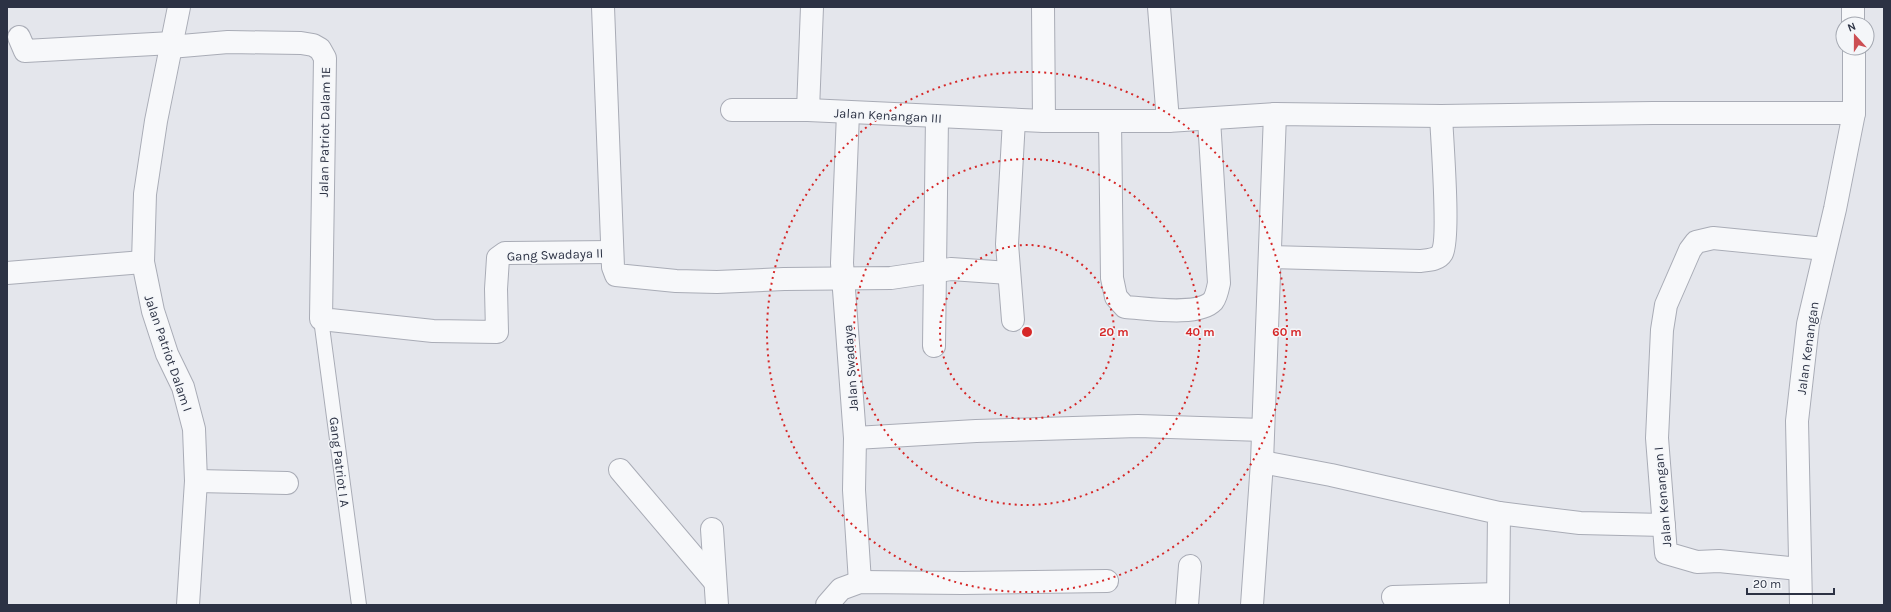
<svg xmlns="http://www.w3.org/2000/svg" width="1891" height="612" font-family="Karla,sans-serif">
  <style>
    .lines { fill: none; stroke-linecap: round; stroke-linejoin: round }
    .service-casing { stroke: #a9acb6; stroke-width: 16 }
    .minor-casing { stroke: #a9acb6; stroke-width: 24 }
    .service { stroke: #f7f8fa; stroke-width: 14 }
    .minor { stroke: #f7f8fa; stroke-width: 22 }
    .ring { fill: none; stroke: #d62828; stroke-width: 2; stroke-dasharray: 2 4 }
    .labels { text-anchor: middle; stroke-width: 3; stroke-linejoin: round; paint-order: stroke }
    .street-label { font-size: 13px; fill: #2c3244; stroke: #f4f6f9 }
    .centre { fill: #d62828; stroke: #f4f6f9; stroke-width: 2 }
    .ring-label { font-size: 12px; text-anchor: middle; font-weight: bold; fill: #d62828; stroke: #f4f6f9; stroke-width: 3; stroke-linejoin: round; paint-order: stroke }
  </style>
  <rect width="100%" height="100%" fill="#e4e6ec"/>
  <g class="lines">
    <g class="service-casing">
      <path id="service" d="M321,319L359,605"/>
    </g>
    <g class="minor-casing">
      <g id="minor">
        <path d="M179,7L156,121L145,194L143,262L153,311L167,354L183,387L194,429L196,481L188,605"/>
        <path d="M603,7L613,267L616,275L676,281L717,282L784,279L891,278L951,269L1009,273"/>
        <path d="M1043,7L1044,121"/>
        <path d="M1159,7L1168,121"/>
        <path d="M1853,7V24"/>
        <path d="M19,37L25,51L172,43"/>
        <path d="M170,47L228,42L301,43L313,45L320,49L325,58L321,319L433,331L497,332L496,289L498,258L505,253L612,252"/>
        <path d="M732,110H808L1044,121H1168L1275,114L1441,116L1653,113H1854"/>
        <path d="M808,110L812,7"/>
        <path d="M848,113L842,263L855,438L854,490L860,582"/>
        <path d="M1110,121L1112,278L1116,297L1125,307C1146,308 1198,317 1213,301C1216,297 1218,288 1219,283L1209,119"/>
        <path d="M1270,257L1420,261C1428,260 1438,260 1442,253C1450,239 1442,139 1441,116"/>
        <path d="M7,273L143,262"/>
        <path d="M1013,320L1007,244L1014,120"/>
        <path d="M934,346L937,117"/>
        <path d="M855,438L976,431L1138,426L1263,430"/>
        <path d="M1262,462L1331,475L1499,513L1498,605"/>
        <path d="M620,470L715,582"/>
        <path d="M196,481L287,483"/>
        <path d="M1499,513L1580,523L1664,525"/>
        <path d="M712,529L717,605"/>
        <path d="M1799,569L1719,561L1697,562L1666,553L1657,438L1662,330L1666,305L1690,250L1696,242L1713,238L1825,249"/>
        <path d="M1393,597L1498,594"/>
        <path d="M827,605L841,589L860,582L963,583L1107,581"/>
        <path d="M1187,605L1190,566"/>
        <path d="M1252,605L1262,462L1275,114"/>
        <path d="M1801,605L1797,421L1808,324L1835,209L1854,113V48"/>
      </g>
    </g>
    <use href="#service" class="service"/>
    <use href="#minor" class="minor"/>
  </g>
  <g class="ring">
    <circle cx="1027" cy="332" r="87"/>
    <circle cx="1027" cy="332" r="173"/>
    <circle cx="1027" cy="332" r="260"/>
  </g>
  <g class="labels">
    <g class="street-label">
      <text transform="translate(888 115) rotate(3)" y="5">Jalan Kenangan III</text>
      <text transform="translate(324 132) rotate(-89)" y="5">Jalan Patriot Dalam 1E</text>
      <text transform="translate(555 254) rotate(-2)" y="5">Gang Swadaya II</text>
      <text transform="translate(1807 348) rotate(-82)" y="5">Jalan Kenangan</text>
      <text transform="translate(169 353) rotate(71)" y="5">Jalan Patriot Dalam I</text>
      <text transform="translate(850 368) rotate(-94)" y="5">Jalan Swadaya</text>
      <text transform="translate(340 462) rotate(83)" y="5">Gang Patriot I A</text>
      <text transform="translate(1662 497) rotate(-95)" y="5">Jalan Kenangan I</text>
    </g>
  </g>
  <circle cx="1027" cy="332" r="6" class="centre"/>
  <g class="ring-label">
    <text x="1114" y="336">20 m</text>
    <text x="1200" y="336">40 m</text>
    <text x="1287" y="336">60 m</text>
  </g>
  <rect width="1891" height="612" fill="none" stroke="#2c3244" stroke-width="16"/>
  <g transform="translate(1855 36) rotate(339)"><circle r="19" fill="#f4f6f9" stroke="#a4a8b1"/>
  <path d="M0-3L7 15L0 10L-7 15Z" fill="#cc4e53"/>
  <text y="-6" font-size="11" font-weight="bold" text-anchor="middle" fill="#2c3244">N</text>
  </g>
  <path d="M1747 588v6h87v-6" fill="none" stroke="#2c3244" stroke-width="2"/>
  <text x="1753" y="588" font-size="12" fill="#2c3244" stroke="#f4f6f9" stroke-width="3" paint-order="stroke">20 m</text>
</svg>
